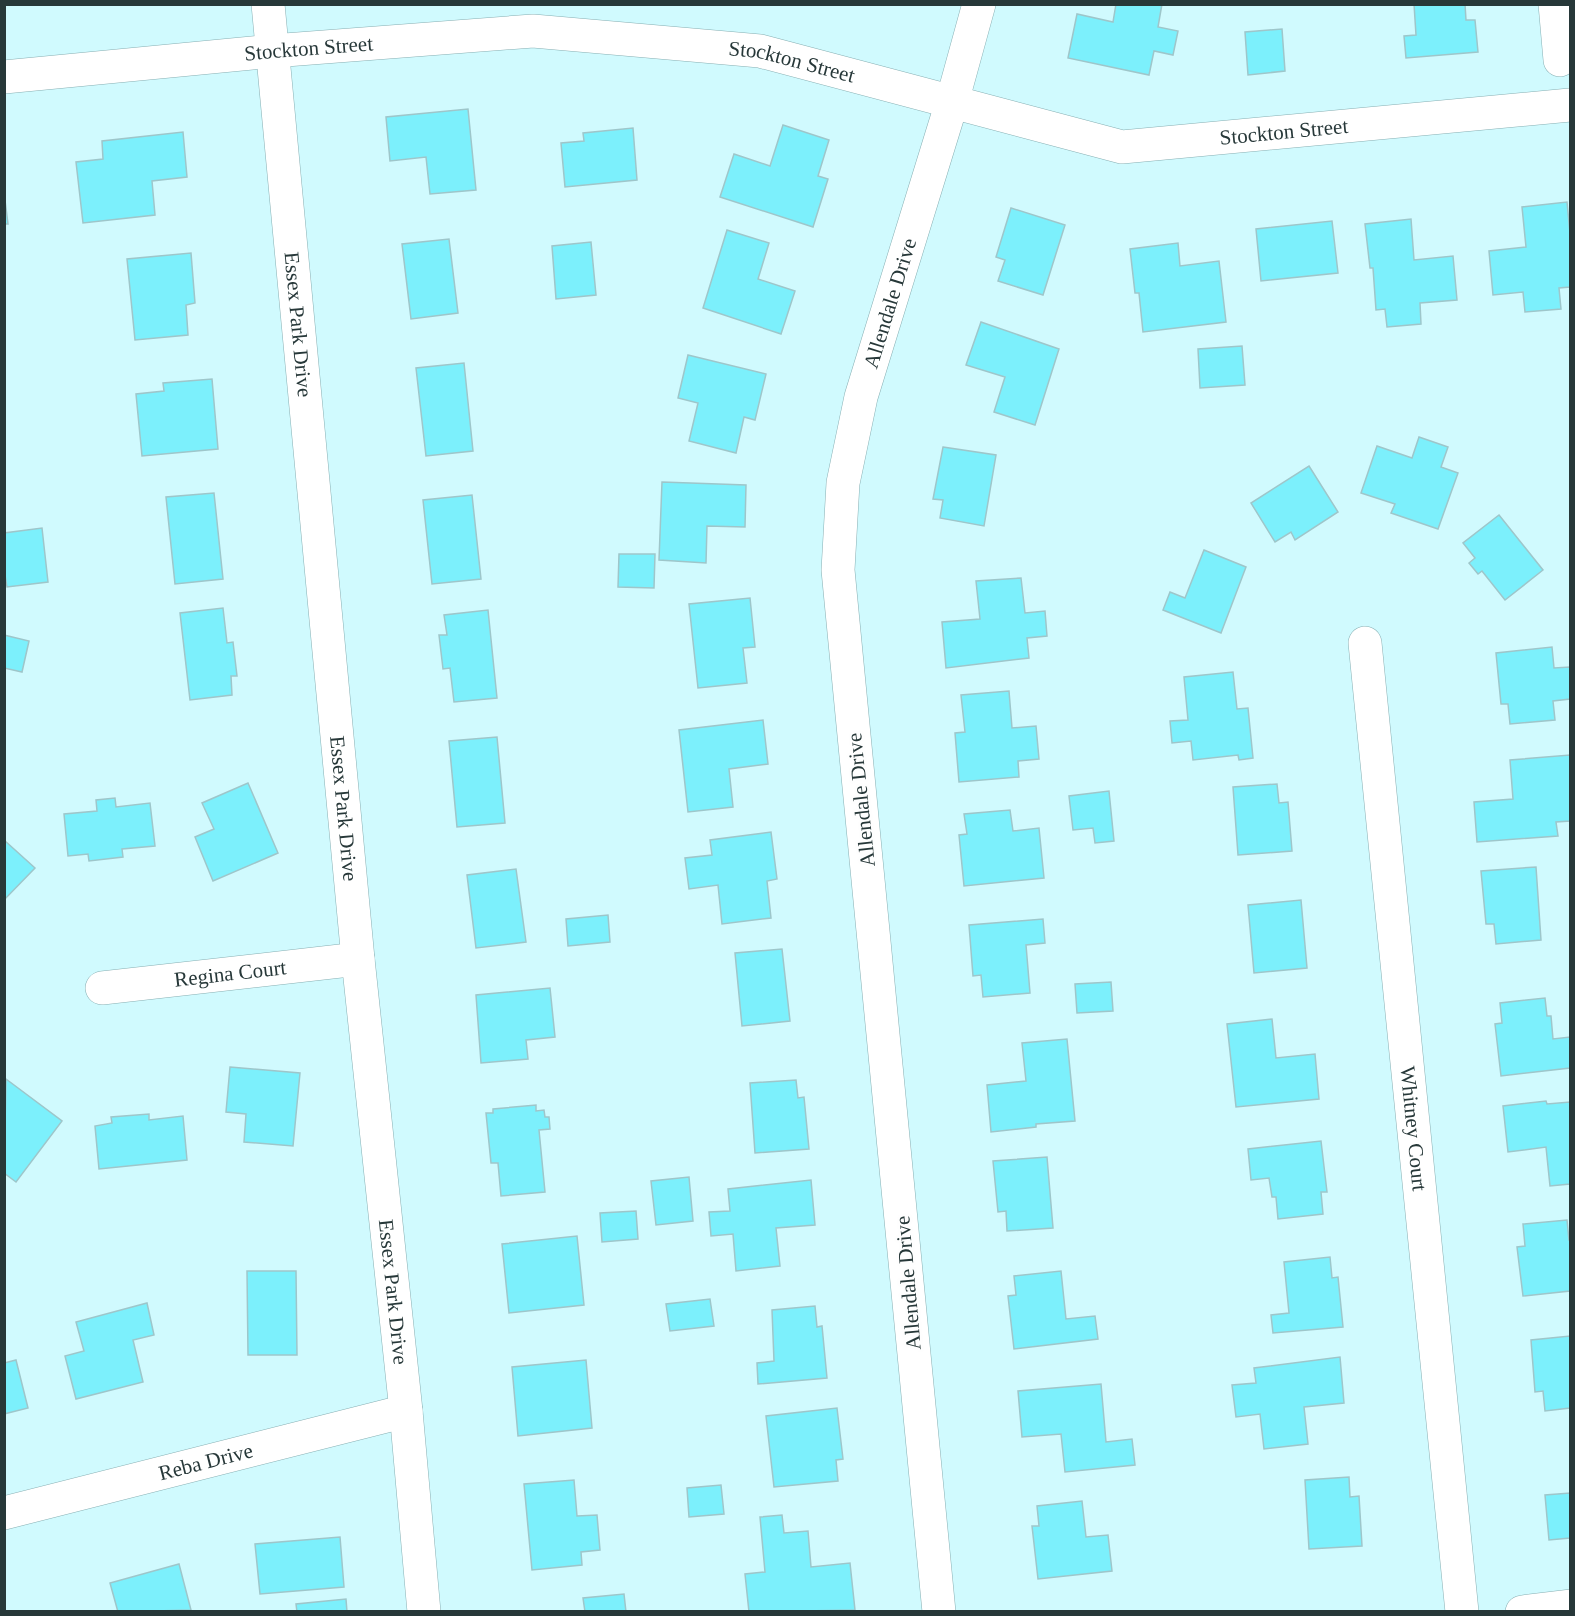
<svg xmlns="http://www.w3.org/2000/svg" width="1575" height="1616" font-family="Georgia,serif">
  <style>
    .building { fill: #7cf0fc; stroke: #9ec6ca; stroke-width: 1.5 }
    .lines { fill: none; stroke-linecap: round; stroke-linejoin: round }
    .minor-casing { stroke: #87afb3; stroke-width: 34 }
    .minor { stroke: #fff; stroke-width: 33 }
    .labels { text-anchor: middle; stroke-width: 6; stroke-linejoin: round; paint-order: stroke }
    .street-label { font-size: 21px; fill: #273839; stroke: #fefefe }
  </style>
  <rect width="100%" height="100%" fill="#d0fafe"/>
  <g class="building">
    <path d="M1116,4H1162L1158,27L1178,31L1173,55L1154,51L1149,75L1068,58L1077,14L1113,22Z"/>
    <path d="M1414,4H1465L1466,20H1475L1478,52L1406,58L1404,36L1416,35Z"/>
    <path d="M1282,29L1285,71L1248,75L1245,32Z"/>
    <path d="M468,109L476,190L430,194L426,157L390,161L386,117Z"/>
    <path d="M783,125L829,140L818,176L828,179L813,227L720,197L734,154L770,166Z"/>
    <path d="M633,128L637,180L565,187L561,143L584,141L583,133Z"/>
    <path d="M183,132L187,177L152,181L155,215L83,223L76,162L103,159L102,141Z"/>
    <path d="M4,192L8,224H4Z"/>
    <path d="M1567,202L1570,233V287L1559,288L1561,309L1525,312L1523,292L1493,295L1489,251L1526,247L1522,207Z"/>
    <path d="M1011,208L1065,225L1043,295L998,281L1005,260L996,257Z"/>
    <path d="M1411,219L1414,260L1453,256L1457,300L1420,303L1421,324L1387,327L1385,309L1376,310L1373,268H1370L1365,224Z"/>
    <path d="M1332,221L1338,273L1261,281L1256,229Z"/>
    <path d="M727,230L769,243L758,279L795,291L781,334L703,308Z"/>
    <path d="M449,239L458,313L411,319L402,244Z"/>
    <path d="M591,242L596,295L556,299L552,246Z"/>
    <path d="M1178,243L1180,266L1219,261L1226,322L1143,332L1139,293H1135L1130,249Z"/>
    <path d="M191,253L195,303L186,305L188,335L135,340L127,259Z"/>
    <path d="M981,322L1059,349L1035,425L994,412L1005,377L966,365Z"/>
    <path d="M1242,346L1245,385L1200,388L1198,349Z"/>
    <path d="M688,355L766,374L755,420L744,417L736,453L689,441L698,403L678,398Z"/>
    <path d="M464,363L473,451L426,456L416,368Z"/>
    <path d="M212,379L218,449L142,456L136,394L164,391L163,383Z"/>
    <path d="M1419,437L1448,447L1441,467L1458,473L1438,529L1391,513L1395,504L1361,493L1377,446L1412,458Z"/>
    <path d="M943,447L996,455L984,526L940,518L943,500L933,499Z"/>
    <path d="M1309,466L1338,512L1295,540L1291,532L1275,542L1251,503Z"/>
    <path d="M662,482L746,485L745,527L707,526L706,563L659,560Z"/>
    <path d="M214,493L223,579L175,584L166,497Z"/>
    <path d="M472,495L481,579L432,584L423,500Z"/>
    <path d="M1499,515L1543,570L1505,600L1482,571L1478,574L1469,563L1475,558L1463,543Z"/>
    <path d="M42,528L48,582L7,587L4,569V533Z"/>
    <path d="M1204,550L1246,567L1221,633L1163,610L1170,592L1185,598Z"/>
    <path d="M619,554H655L654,588L618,587Z"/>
    <path d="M1021,578L1025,613L1045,611L1047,636L1027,638L1029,658L946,668L942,622L980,619L976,581Z"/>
    <path d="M750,598L755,647L743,648L747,683L698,688L689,604Z"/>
    <path d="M223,608L227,643L233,642L237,676H231L232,695L190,700L180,613Z"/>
    <path d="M488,610L497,698L454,702L450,668L443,669L439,635H447L444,615Z"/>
    <path d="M4,635L29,641L22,672L4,668Z"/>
    <path d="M1552,647L1554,668L1570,667V699L1553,701L1555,720L1510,724L1508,704H1501L1496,653Z"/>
    <path d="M1233,672L1237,709L1248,708L1253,758L1239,760L1238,755L1193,760L1191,741L1172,743L1170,721L1188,720L1184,677Z"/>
    <path d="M1009,691L1012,728L1036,726L1039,759L1018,761L1019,777L959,782L955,733L965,732L961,695Z"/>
    <path d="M763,720L768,764L729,769L733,807L688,812L679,730Z"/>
    <path d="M497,737L505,823L457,827L449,741Z"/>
    <path d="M1570,755V821L1556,822L1558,836L1477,842L1474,802L1513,799L1510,760Z"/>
    <path d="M248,783L278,853L213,881L195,837L214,829L202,803Z"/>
    <path d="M1277,784L1279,803L1288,802L1292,851L1238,855L1233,787Z"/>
    <path d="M1109,791L1114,841L1095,843L1093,828L1073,830L1069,796Z"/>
    <path d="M115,798L116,807L150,803L155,846L122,849L123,857L89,861L88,854L68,856L64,814L97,811L96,800Z"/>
    <path d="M1010,810L1013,831L1039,828L1044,878L964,886L959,835L967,834L964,814Z"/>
    <path d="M771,832L777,879L767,881L771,918L722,924L718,885L689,889L685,858L712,855L710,840Z"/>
    <path d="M4,840L35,868L4,900Z"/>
    <path d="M1536,867L1541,940L1496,944L1494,924H1486L1481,871Z"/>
    <path d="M516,869L526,942L476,948L467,875Z"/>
    <path d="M1301,900L1307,968L1254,973L1248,905Z"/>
    <path d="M608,915L610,942L568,946L566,919Z"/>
    <path d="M1043,919L1045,943L1026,945L1030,993L983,997L981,975L973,976L969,925Z"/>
    <path d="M782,949L790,1021L742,1026L735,953Z"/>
    <path d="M1111,982L1113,1011L1077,1013L1075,984Z"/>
    <path d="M550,988L555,1037L526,1040L528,1059L481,1063L476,995Z"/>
    <path d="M1545,998L1547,1016H1551L1553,1039L1570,1037V1068L1501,1076L1495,1024L1502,1023L1500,1003Z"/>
    <path d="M1272,1019L1276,1058L1315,1054L1319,1099L1236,1107L1227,1024Z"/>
    <path d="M1067,1039L1075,1121L1036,1124V1127L991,1132L987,1085L1026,1081L1022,1043Z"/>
    <path d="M230,1067L300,1073L293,1146L244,1142L246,1114L226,1112Z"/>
    <path d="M6,1079L62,1121L16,1182L4,1173Z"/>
    <path d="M796,1080L798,1098L804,1097L809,1149L755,1153L750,1083Z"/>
    <path d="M1546,1101L1547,1104L1570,1102V1184L1550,1186L1546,1147L1508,1152L1503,1106Z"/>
    <path d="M536,1105V1111L544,1110L545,1117H549L550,1129L539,1130L545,1192L501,1196L498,1163H491L486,1113H493V1109Z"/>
    <path d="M149,1114V1120L183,1116L187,1160L99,1169L95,1126L112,1123L111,1117Z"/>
    <path d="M1321,1141L1327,1192H1321L1323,1214L1278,1219L1276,1197H1272L1269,1178L1251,1180L1248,1149Z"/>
    <path d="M1047,1157L1053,1228L1007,1231L1006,1211L998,1212L993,1161Z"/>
    <path d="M689,1177L693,1221L656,1225L651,1181Z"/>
    <path d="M811,1180L815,1225L776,1228L780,1266L736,1271L733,1234L711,1236L709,1212L730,1211L728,1189Z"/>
    <path d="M636,1211L638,1239L602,1242L600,1213Z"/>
    <path d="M1567,1220L1569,1240H1570V1291L1523,1296L1517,1247L1525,1246L1523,1224Z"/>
    <path d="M577,1236L584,1305L509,1313L502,1244Z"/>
    <path d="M1330,1257L1332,1278L1338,1277L1343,1327L1273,1333L1271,1315L1289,1313L1284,1262Z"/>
    <path d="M247,1271H296L297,1355H248Z"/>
    <path d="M1061,1271L1066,1319L1095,1316L1098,1339L1014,1349L1008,1296L1016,1295L1014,1276Z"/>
    <path d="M710,1299L714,1326L670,1331L666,1304Z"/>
    <path d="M147,1303L154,1335L133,1340L143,1382L76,1399L65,1356L84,1351L76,1322Z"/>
    <path d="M815,1306L817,1327L822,1326L827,1378L758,1384L757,1363L774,1361L772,1310Z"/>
    <path d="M1570,1336V1408L1545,1411L1543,1391L1535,1392L1531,1340Z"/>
    <path d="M1340,1357L1344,1403L1304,1407L1308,1444L1264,1449L1260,1414L1236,1417L1232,1385L1256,1383L1254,1368Z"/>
    <path d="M16,1360L28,1408L4,1414V1363Z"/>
    <path d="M586,1360L592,1428L518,1436L512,1367Z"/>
    <path d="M1101,1384L1106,1442L1132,1439L1135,1465L1065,1472L1061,1434L1022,1437L1018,1391Z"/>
    <path d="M837,1408L843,1459L836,1460L838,1481L774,1487L766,1416Z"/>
    <path d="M1349,1477L1350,1497L1359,1496L1362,1546L1309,1549L1305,1480Z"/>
    <path d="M574,1480L577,1516L597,1515L600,1550L581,1552L582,1565L532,1570L524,1484Z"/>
    <path d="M721,1485L724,1514L689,1517L687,1488Z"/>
    <path d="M1570,1493V1538L1549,1540L1545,1495Z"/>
    <path d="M1082,1501L1086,1537L1108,1535L1112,1571L1038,1579L1032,1526H1039L1037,1506Z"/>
    <path d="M782,1515L784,1533L808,1531L811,1567L850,1563L855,1610L749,1612L745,1574L765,1572L760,1517Z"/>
    <path d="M340,1537L344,1587L260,1594L255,1544Z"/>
    <path d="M179,1564L191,1610L118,1612L110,1583Z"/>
    <path d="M624,1594L626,1612H585L583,1598Z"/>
    <path d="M346,1599L347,1612H297L296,1604Z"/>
  </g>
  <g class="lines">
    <g class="minor-casing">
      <g id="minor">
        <path id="s1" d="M268,4L358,959L406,1411L424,1612"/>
        <path d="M1555,4L1560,60"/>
        <path id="s2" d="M4,77L272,51L533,31L760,51L1122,147L1570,105"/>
        <path id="s3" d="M1365,643L1462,1612"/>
        <path id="s4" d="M102,988L358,959"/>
        <path id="s5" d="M4,1513L406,1411"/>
        <path id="s6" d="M939,1612L838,570L843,483L861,397L952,102L979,4"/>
        <path d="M1522,1612L1570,1606"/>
      </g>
    </g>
    <use href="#minor" class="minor"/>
  </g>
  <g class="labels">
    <g class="street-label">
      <text dy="7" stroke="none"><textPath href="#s2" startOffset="306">Stockton Street</textPath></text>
      <text dy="7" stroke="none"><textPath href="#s2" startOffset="792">Stockton Street</textPath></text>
      <text dy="7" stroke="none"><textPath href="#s2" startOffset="1296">Stockton Street</textPath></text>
      <text dy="7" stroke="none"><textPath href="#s6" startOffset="1320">Allendale Drive</textPath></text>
      <text dy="7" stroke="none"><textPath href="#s1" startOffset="322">Essex Park Drive</textPath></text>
      <text transform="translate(861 800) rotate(-96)" y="7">Allendale Drive</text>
      <text dy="7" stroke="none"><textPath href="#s1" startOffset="808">Essex Park Drive</textPath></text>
      <text dy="7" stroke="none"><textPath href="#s4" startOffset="129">Regina Court</textPath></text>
      <text dy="7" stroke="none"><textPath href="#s3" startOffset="488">Whitney Court</textPath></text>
      <text transform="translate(908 1283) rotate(-95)" y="7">Allendale Drive</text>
      <text dy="7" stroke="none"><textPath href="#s1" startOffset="1294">Essex Park Drive</textPath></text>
      <text dy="7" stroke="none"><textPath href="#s5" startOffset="208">Reba Drive</textPath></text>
    </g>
  </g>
  <rect width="1575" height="1616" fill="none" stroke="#273839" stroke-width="12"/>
</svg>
